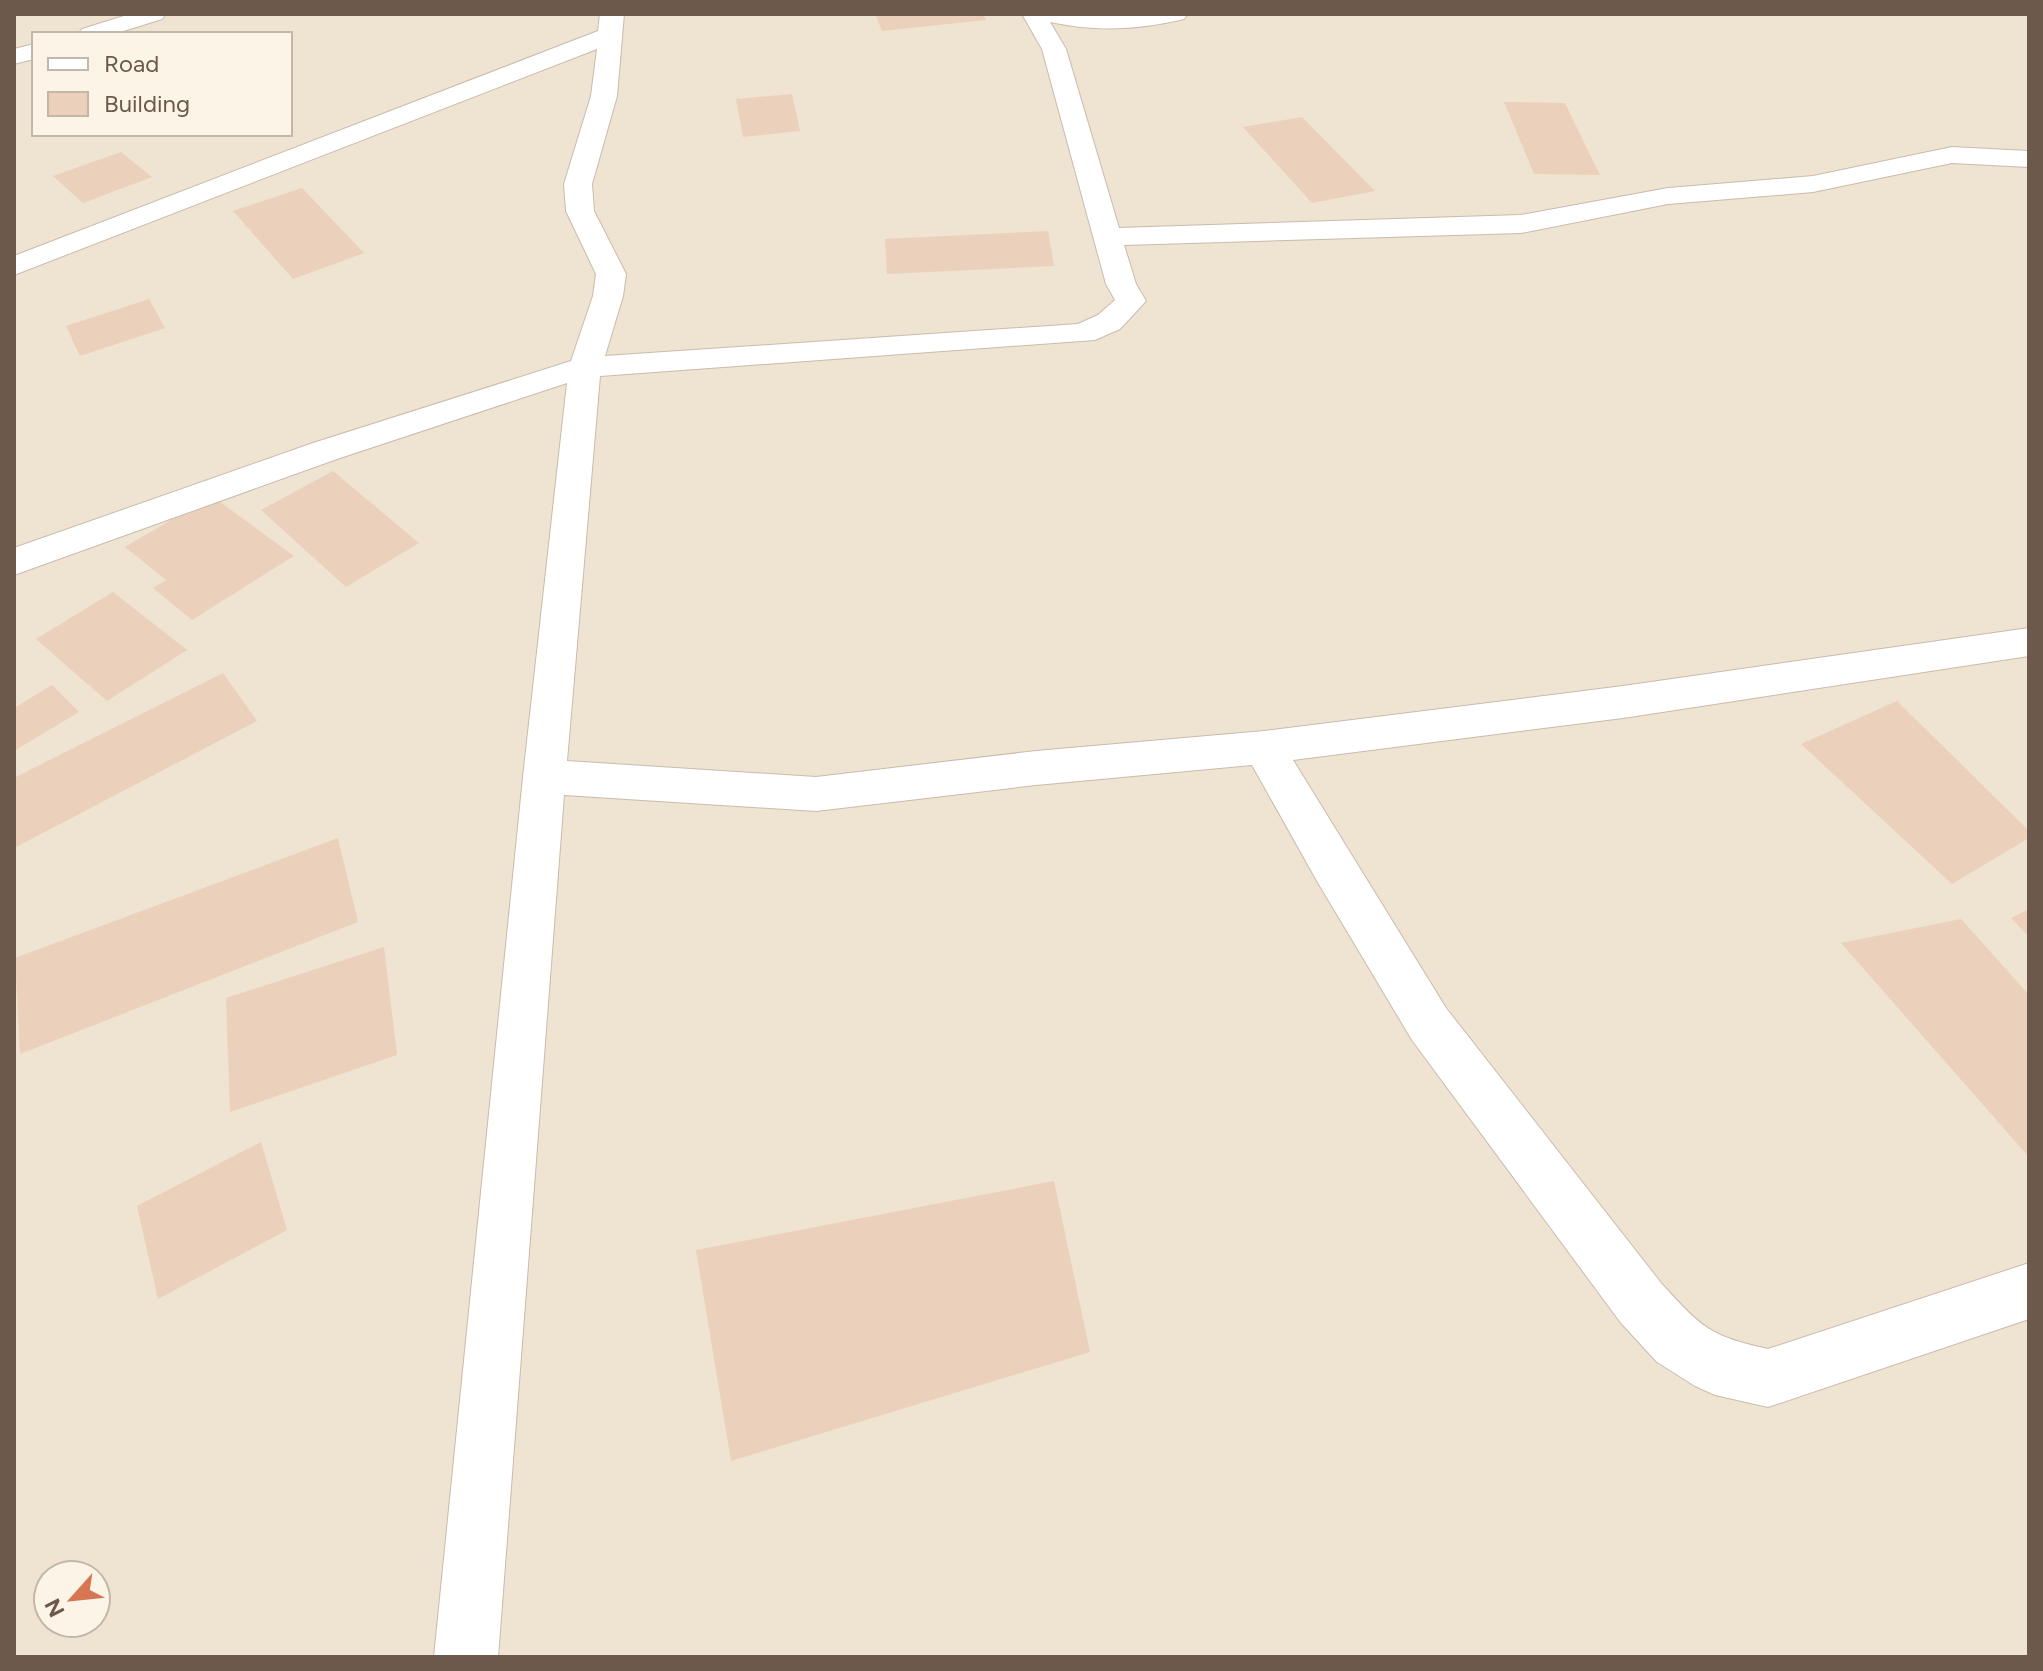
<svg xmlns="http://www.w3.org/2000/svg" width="2043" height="1671" font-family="Figtree,sans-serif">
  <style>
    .residential { fill: #efe3d1; fill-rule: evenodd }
    .building { fill: #ebd1bc }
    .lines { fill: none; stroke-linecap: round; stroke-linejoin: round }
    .minor-casing { stroke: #cabbac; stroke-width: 2 }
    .minor { fill: #fff; fill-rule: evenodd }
  </style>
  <rect width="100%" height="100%" fill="#f9f1e1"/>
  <path class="residential" d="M14,14H2029V1657H14ZM34,34H290V134H34ZM48,1575H96V1623H48Z"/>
  <g class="building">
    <path d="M875,14H983L986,20L882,31Z"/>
    <path d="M792,94L800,131L743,137L736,99Z"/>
    <path d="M1504,102L1565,103L1600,175L1534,174Z"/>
    <path d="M1302,117L1375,191L1312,203L1243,127Z"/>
    <path d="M121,152L152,177L83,203L53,176Z"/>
    <path d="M302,188L364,253L293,279L233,211Z"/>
    <path d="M1048,231L1054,266L887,274L885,239Z"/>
    <path d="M149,299L165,328L80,356L66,326Z"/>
    <path d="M333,471L419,543L346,587L261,510Z"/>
    <path d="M212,496L294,556L192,620L153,588L166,580L125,547Z"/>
    <path d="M113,592L187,650L107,701L36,639Z"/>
    <path d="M223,673L257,721L16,847L14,778Z"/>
    <path d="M52,685L79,712L14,751V708Z"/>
    <path d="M1897,701L2029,831V838L1952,884L1801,744Z"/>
    <path d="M338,838L358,922L20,1054L15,958Z"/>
    <path d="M2029,909V937L2011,918Z"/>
    <path d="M1961,919L2029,995V1157L1841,943Z"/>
    <path d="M384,947L397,1055L230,1112L226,998Z"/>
    <path d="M261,1142L287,1230L158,1299L137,1206Z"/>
    <path d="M1054,1181L1090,1352L731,1461L696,1250Z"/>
  </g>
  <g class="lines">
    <g class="minor-casing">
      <g id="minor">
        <path d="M130,14H166L162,19L114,34H78L82,29Z"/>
        <path d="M600,14H624L617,96L592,184L594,211L626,274L623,296L605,356L1078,324L1098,315L1115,300L1106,284L1042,49L1022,14H1188L1184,19C1138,30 1097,32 1050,22L1066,49L1119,228L1521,215L1668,188L1813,176L1952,147L2029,151V167L1952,163L1813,192L1668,204L1521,233L1124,245L1136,284L1146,301L1120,329L1095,340L600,376L567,761L816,777L1036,751L1264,731L1623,686L2029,628V656L1623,718L1293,760L1446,1008L1661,1283C1701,1327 1709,1336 1768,1349L2029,1263V1319L1768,1407L1715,1395L1695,1386L1657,1362L1621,1323L1412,1040L1317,881L1252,765L1036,785L816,811L564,795L498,1657H434L523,777L567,383L337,459L14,575V548L313,443L571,361L593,296L596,274L566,211L564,184L591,96L597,49L14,275V256L598,31Z"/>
        <path d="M34,44V59L14,64V49Z"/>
      </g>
    </g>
    <use href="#minor" class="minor"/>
  </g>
  <rect width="2043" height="1671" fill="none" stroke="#6d594b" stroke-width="32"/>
  <rect x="32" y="32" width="260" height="104" fill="#fcf5e7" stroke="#c3b7a9" stroke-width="2"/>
  <rect x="48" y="58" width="40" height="12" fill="#ffffff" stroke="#c3b7a9" stroke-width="2"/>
  <text x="104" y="72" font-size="24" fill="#6d594b">Road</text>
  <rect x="48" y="92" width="40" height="24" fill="#ebd1bc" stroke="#c3b7a9" stroke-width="2"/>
  <text x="104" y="112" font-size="24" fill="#6d594b">Building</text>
  <g transform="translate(72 1599) rotate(243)"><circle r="38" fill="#fcf5e7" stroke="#c3b7a9" stroke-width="2"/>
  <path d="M0-6L14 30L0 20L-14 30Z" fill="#d67653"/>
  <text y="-12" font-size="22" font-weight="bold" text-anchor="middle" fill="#6d594b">N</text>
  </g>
</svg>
